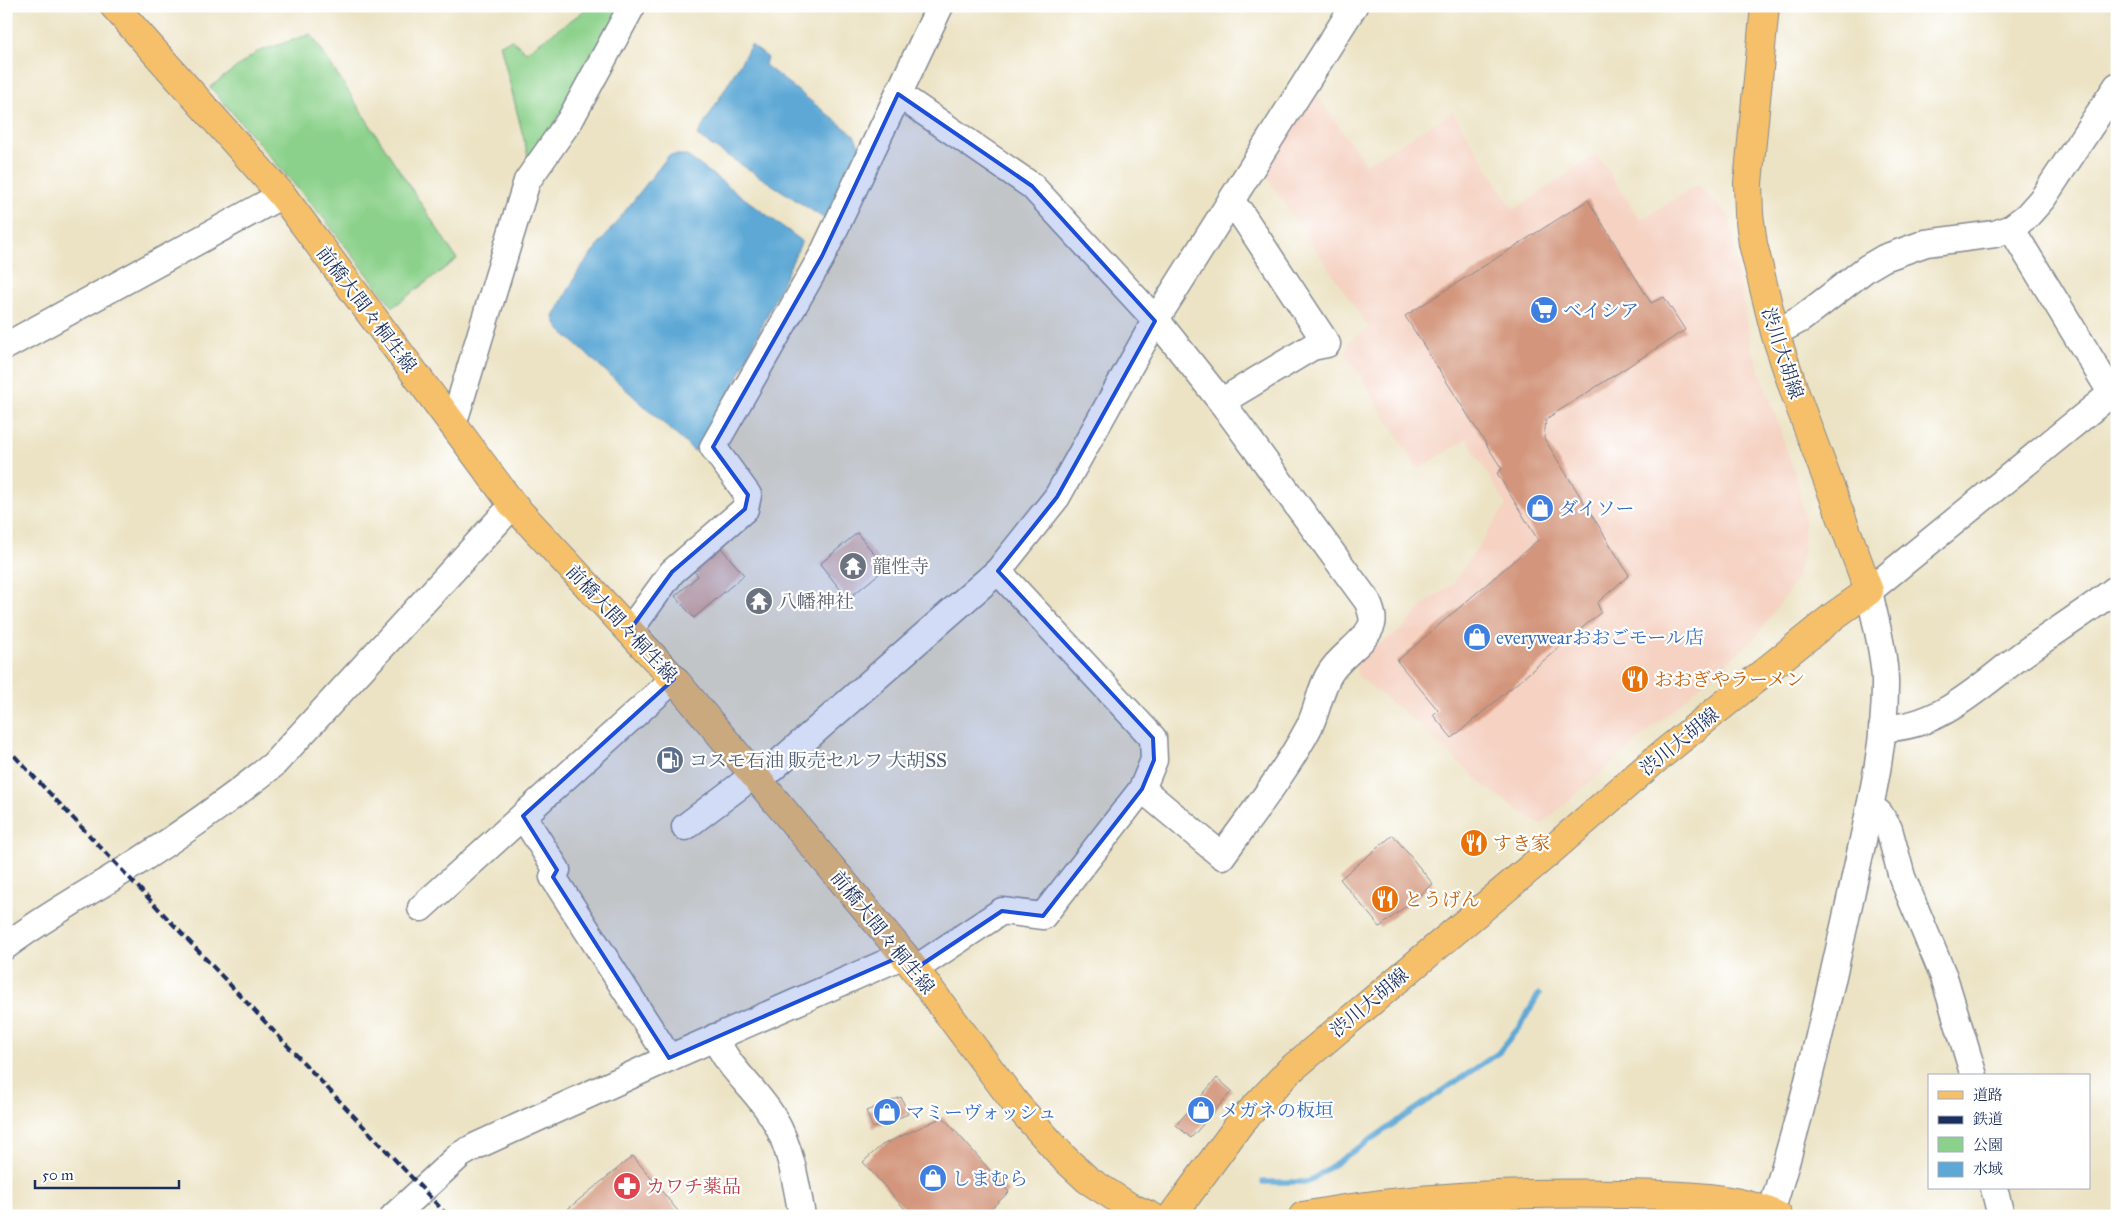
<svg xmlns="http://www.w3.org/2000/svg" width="2123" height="1222" font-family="'IM FELL Great Primer','Noto Serif JP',serif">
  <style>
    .built { fill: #f5d2c2 }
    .green { fill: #8cd18b; stroke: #548074 }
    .water { fill: #5da8d5; stroke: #3c6c9a }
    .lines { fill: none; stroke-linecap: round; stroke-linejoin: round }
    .stream { stroke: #5da8d5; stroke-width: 5.5 }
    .building { fill: #d3957c }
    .minor-casing { stroke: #848991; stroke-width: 29 }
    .major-casing { stroke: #848991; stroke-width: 30 }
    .minor { stroke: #fff; stroke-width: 26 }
    .major { stroke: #f6c06b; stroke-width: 28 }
    .rail { stroke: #1b2f5e; stroke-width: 4; stroke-dasharray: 8 4; stroke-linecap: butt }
    .marked { fill: #1d4ed8; fill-opacity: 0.2; stroke: #1d4ed8; stroke-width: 4; stroke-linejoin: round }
    .labels { text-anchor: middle; stroke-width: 4.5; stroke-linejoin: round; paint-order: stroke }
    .street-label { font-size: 19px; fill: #1b2f5e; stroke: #fff }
    .shop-label { font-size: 19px; fill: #366cbe; stroke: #fff; text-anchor: start }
    .worship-label { font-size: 19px; fill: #5b616d; stroke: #fff; text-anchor: start }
    .food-label { font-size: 19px; fill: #c56008; stroke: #fff; text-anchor: start }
    .service-label { font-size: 19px; fill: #4e5e75; stroke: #fff; text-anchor: start }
    .health-label { font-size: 19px; fill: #be3a42; stroke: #fff; text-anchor: start }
  </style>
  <rect width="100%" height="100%" fill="#fff"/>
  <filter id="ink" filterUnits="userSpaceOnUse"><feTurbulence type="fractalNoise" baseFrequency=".02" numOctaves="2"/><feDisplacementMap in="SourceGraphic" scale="10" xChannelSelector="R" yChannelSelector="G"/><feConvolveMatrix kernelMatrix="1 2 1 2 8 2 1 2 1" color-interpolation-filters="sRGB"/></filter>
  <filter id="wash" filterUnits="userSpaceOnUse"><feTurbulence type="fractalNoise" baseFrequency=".0096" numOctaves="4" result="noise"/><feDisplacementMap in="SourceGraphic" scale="20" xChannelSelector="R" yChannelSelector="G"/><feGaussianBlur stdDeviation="1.12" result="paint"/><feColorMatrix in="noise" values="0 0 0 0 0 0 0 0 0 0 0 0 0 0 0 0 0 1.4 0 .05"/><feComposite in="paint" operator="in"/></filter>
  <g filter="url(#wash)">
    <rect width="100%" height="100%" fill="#ece3c4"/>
    <path class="built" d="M1310,87L1366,164L1453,112L1514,210L1597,154L1640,220L1698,185L1729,217L1751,346L1794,470L1804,513L1803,553L1795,582L1756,637L1541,825L1486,788L1425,730L1357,675L1356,663L1371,649L1401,630L1430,599L1453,584L1506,505L1467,439L1418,469L1346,354L1349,341L1369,328L1260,167Z"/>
    <g class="green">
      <path d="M591,6H626L530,164L500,44L512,40L526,52Z"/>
      <path d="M311,34L457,259L393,307L325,220L210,87L257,52Z"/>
    </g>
    <g class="water">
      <path d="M751,45L767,57L765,65L854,135L860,147L828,221L697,136Z"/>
      <path d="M669,155H686L802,241L706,446L694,451L558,328L554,317L579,270Z"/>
    </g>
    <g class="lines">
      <path class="stream" d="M1263,1182H1308L1498,1053L1520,1026L1539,994"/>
    </g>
    <g id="blocks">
      <g class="building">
        <path d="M1588,200L1651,303L1664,297L1685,330L1546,419L1544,438L1629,575L1597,603L1601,612L1452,738L1433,715L1438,710L1397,661L1538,540L1497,473L1502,469L1405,316Z"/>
        <path d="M857,533L886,568L848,599L820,564Z"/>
        <path d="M721,548L744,575L694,618L675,596L698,576L694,571Z"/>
        <path d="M1393,835L1433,884L1380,927L1340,879Z"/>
        <path d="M1217,1078L1232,1091L1191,1138L1176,1125Z"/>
        <path d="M901,1097L908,1114L873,1128L866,1111Z"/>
        <path d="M943,1117L1009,1192L983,1216H911L863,1162L882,1145Z"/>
        <path d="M633,1156L682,1216H559Z"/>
      </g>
    </g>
  </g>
  <g filter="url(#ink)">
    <use href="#blocks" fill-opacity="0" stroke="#848991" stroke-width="1"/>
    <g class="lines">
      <g class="minor-casing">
        <g id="minor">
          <path d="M898,94L1032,186L1162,327L1223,404L1368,602C1370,609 1374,616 1372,624C1367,641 1340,656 1330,673C1319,690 1318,711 1308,729C1284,774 1252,814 1222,856L1142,789"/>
          <path d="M2011,228L2112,394"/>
          <path d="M1775,333L1801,319L1867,268L1884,258L1926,243L1995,234L2011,228L2027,216L2043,198L2117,86"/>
          <path d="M6,346L282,195"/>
          <path d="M1223,404L1229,397L1312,347L1327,344L1240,212L1231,203"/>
          <path d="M453,425L527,181L570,120L632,6"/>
          <path d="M630,630L672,572L745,509L748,495L713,447L822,256L940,6"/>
          <path d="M1882,728C1942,729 1984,681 2030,649C2059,629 2089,610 2117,588"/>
          <path d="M759,780L998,571L1057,497L1155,321L1354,6"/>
          <path d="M1870,807L1879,813L1889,829L1902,877L1944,977L1974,1076"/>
          <path d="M523,816L557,870L553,877L669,1058"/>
          <path d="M685,827L754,775"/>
          <path d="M421,908L674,679"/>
          <path d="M6,946C47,915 92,891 136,863C183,833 229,800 273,765L513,505"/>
          <path d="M915,969L1002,911L1043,916L1142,789L1154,760L1153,738L998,571"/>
          <path d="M715,1037C728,1069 757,1090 774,1119C791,1148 796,1183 802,1216"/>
          <path d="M1994,1188L2001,1216"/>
          <path d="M1771,1212C1805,1105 1829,995 1853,886C1867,819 1886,749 1885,680C1884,650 1875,620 1869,591L2117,389"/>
          <path d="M394,1216L460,1155L474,1147L669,1058L904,955"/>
        </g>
      </g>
      <g class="major-casing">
        <g id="major">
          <path d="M114,6L282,195L513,505L674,679L904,955L1016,1104L1064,1158L1088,1180L1130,1207L1151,1216"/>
          <path d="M1172,1216L1241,1122L1289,1071L1548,853L1655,760L1835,615L1869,591L1796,396L1775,333L1753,244L1749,214L1748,183L1765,6"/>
          <path d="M1303,1216C1410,1196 1516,1192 1625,1194C1672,1195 1736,1195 1778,1216"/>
        </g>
      </g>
      <use href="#minor" class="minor"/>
      <use href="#major" class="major"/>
      <path class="rail" d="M6,747L448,1216"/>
    </g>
  </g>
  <path class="marked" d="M898,94L1032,186L1155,321L1057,497L998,571L1153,738L1154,760L1142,789L1043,916L1002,911L915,969L904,955L669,1058L553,877L557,870L523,816L674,679L630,630L672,572L745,509L748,495L713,447L822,256Z"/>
  <defs>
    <g id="supermarket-disc" transform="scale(1.4375)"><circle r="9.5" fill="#3f7fe0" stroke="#fff"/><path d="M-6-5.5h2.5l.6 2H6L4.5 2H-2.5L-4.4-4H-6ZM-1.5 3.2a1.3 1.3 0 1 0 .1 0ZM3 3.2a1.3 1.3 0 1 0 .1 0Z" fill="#fff"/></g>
    <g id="shop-disc" transform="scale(1.4375)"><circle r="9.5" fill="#3f7fe0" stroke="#fff"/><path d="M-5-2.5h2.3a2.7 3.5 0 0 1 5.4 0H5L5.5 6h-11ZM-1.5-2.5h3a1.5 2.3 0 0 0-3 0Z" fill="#fff"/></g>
    <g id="temple-disc" transform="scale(1.4375)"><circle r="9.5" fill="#6b7280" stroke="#fff"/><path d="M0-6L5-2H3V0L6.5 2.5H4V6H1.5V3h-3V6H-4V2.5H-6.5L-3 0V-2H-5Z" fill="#fff"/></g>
    <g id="restaurant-disc" transform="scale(1.4375)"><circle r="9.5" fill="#e8710a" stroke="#fff"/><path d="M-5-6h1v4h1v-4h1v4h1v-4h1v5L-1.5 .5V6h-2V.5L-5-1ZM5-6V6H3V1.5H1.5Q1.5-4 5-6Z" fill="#fff"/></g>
    <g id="fuel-disc" transform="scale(1.4375)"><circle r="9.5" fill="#5c6f8a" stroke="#fff"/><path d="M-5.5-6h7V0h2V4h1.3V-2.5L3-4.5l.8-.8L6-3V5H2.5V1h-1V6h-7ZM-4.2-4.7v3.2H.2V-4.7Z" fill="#fff"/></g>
    <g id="pharmacy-disc" transform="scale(1.4375)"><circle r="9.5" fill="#e0444e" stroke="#fff"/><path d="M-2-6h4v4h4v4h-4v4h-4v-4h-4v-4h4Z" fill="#fff"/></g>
  </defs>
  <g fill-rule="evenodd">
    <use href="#supermarket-disc" x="1544" y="310"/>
    <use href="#shop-disc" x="1540" y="508"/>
    <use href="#temple-disc" x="853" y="566"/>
    <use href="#temple-disc" x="759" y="601"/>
    <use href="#shop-disc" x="1477" y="637"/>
    <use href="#restaurant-disc" x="1635" y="679"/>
    <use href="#fuel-disc" x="670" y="760"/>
    <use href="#restaurant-disc" x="1474" y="843"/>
    <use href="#restaurant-disc" x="1385" y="899"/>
    <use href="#shop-disc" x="1201" y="1110"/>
    <use href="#shop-disc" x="887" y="1112"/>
    <use href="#shop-disc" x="933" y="1178"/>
    <use href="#pharmacy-disc" x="627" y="1186"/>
  </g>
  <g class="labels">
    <g class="street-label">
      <text transform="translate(367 309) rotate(53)" y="7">前橋大間々桐生線</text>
      <text transform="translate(1783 353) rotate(72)" y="7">渋川大胡線</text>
      <text transform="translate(622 623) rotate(47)" y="7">前橋大間々桐生線</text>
      <text transform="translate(1679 741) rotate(-39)" y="7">渋川大胡線</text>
      <text transform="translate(883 932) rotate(51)" y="7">前橋大間々桐生線</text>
      <text transform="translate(1369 1002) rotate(-40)" y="7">渋川大胡線</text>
    </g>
    <g class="shop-label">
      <text x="1563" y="317">ベイシア</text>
      <text x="1559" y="515">ダイソー</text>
      <text x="1496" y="644">everywearおおごモール店</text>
      <text x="1220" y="1117">メガネの板垣</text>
      <text x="906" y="1119">マミーヴォッシュ</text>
      <text x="952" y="1185">しまむら</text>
    </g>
    <g class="worship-label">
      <text x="872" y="573">龍性寺</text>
      <text x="778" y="608">八幡神社</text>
    </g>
    <g class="food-label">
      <text x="1654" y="686">おおぎやラーメン</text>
      <text x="1493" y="850">すき家</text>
      <text x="1404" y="906">とうげん</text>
    </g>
    <g class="service-label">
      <text x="689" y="767">コスモ石油 販売セルフ 大胡SS</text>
    </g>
    <g class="health-label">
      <text x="646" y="1193">カワチ薬品</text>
    </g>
  </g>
  <rect width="2123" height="1222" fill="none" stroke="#fff" stroke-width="25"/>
  <rect x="1928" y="1074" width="162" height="115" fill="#ffffff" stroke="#a4acbf"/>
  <rect x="1938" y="1091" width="25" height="8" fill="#f6c06b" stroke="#a4acbf"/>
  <text x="1973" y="1100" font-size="15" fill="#1b2f5e">道路</text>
  <rect x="1938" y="1116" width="25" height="8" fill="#1b2f5e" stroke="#a4acbf"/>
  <text x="1973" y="1124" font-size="15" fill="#1b2f5e">鉄道</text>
  <rect x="1938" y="1137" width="25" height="15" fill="#8cd18b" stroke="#a4acbf"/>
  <text x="1973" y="1150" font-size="15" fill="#1b2f5e">公園</text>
  <rect x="1938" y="1162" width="25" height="15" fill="#5da8d5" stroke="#a4acbf"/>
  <text x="1973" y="1174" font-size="15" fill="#1b2f5e">水域</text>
  <path d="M35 1180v8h144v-8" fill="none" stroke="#1b2f5e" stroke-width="2.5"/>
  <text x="42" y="1180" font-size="15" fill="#1b2f5e" stroke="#ffffff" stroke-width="4" paint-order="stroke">50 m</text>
</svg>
